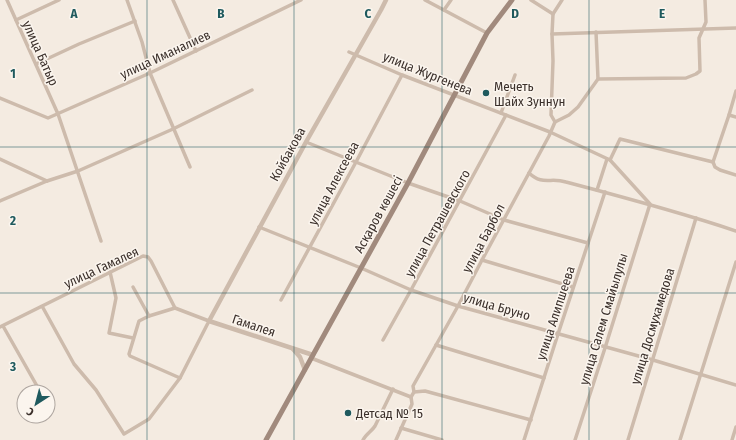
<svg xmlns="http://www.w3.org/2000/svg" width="736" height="440" font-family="'Fira Sans Condensed',sans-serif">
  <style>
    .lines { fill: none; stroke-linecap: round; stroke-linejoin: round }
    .minor { stroke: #cdbbac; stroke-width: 3.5 }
    .tertiary { stroke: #cdbbac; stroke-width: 4.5 }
    .secondary { stroke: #a18a7d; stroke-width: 5 }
    .grid { fill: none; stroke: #1f5a5e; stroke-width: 1; stroke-opacity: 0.55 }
    .poi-dot { fill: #1f5a5e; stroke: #fbf5ee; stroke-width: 1.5 }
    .labels { text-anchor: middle; stroke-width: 3; stroke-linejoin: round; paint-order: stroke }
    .street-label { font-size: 13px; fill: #3b302b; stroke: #fbf5ee }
    .poi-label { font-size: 13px; fill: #3b302b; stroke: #fbf5ee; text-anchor: start }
    .grid-label { font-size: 13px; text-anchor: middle; font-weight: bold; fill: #1f5a5e; stroke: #fbf5ee; stroke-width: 3; stroke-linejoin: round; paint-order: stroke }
  </style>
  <rect width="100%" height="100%" fill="#f4ebe1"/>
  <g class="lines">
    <g class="minor">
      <path d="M7,0L58,114L101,241"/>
      <path d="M127,0L142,42L150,73L190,167"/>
      <path d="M173,0L196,51"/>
      <path d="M425,0L487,33"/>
      <path d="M444,10L451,0"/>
      <path d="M553,14L562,0"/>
      <path d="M16,20L59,0"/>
      <path d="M552,34L736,28"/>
      <path d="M349,52L402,75L550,132L610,160L650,204L605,348L575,440"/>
      <path d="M36,64L79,44L135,21"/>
      <path d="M598,79L686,78L696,74L700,71L699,38L706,22L705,0"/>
      <path d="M0,98L48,118L150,73L301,0"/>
      <path d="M501,113L515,75"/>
      <path d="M729,115L736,117"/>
      <path d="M555,122L569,115L578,107L598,79L596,32"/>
      <path d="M306,142L408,183L460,201L504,220L588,243"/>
      <path d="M0,159L47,181"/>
      <path d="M610,160L620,139L713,162L729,115L736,91"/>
      <path d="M713,162L715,167L720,170L736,175"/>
      <path d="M529,173C543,186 550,177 566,182C623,197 680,212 736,231"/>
      <path d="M597,190L607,159"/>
      <path d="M0,201L47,181L78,171L173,129L252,90"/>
      <path d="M259,227L361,268L411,290L458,306L653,360L736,385"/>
      <path d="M482,260L573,287"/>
      <path d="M110,272L116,298L109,333L133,338"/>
      <path d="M133,287L149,316"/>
      <path d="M281,300L356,162L402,75"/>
      <path d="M175,308L149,316L139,321L129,354L130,356L180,378"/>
      <path d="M3,326L37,386"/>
      <path d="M0,327L143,256L148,257L151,261L175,308L209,321L180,378L149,419L124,434L96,390L74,364L42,306"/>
      <path d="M383,340L411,290L506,115"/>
      <path d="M436,345L544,378"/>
      <path d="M311,358L411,397"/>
      <path d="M414,392L425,391L531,420"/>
      <path d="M401,428L442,440"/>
      <path d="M363,440C366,434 372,431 375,426L393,389"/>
      <path d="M396,440L412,404L411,397L414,392L413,386L458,306L482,260L549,136L555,122L551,115L553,61L552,34L553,14L531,0"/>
      <path d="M524,440L558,334L605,192"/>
      <path d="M628,440L696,218"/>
      <path d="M680,440L736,262"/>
      <path d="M732,440L736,427"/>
    </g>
    <g class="tertiary">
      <path d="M293,349L300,357L305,370"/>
      <path d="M313,355L209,321L306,142L381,10L386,0"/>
    </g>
    <path class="secondary" d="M266,440L408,183L487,33L512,0"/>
  </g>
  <path class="grid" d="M147,0V440M294,0V440M442,0V440M589,0V440M0,147H736M0,293H736"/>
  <g class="poi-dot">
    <circle cx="486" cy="93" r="4"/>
    <circle cx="348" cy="413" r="4"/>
  </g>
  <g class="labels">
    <g class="street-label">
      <text transform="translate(41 53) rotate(66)" y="5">улица Батыр</text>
      <text transform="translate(165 54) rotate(-25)" y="5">улица Иманалиев</text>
      <text transform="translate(428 73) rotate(22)" y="5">улица Жургенева</text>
      <text transform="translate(287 154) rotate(-61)" y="5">Койбакова</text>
      <text transform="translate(333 183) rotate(-62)" y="5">улица Алексеева</text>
      <text transform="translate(378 214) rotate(-61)" y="5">Асқаров көшесі</text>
      <text transform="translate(437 223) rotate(-61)" y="5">улица Петрашевского</text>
      <text transform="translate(483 238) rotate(-62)" y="5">улица Барбол</text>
      <text transform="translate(101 267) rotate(-25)" y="5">улица Гамалея</text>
      <text transform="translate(497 306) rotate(16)" y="5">улица Бруно</text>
      <text transform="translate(555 313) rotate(-72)" y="5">улица Алипшеева</text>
      <text transform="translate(603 319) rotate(-73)" y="5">улица Салем Смайылулы</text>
      <text transform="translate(254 325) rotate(18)" y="5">Гамалея</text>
      <text transform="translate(652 326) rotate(-73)" y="5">улица Досмухамедова</text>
    </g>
    <g class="poi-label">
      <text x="494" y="91">Мечеть<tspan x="494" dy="15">Шайх Зуннун</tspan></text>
      <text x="356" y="418">Детсад № 15</text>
    </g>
  </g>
  <g class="grid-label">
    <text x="74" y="18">A</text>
    <text x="221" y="18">B</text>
    <text x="368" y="18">C</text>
    <text x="515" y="18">D</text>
    <text x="662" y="18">E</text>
    <text x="13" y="78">1</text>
    <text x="13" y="225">2</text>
    <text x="13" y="371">3</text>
  </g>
  <g transform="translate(36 404) rotate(216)"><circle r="19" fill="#fbf5ee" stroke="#aea6a0"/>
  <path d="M0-3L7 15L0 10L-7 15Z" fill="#1f5a5e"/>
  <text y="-6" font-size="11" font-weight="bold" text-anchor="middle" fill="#3b302b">С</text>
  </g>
</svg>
